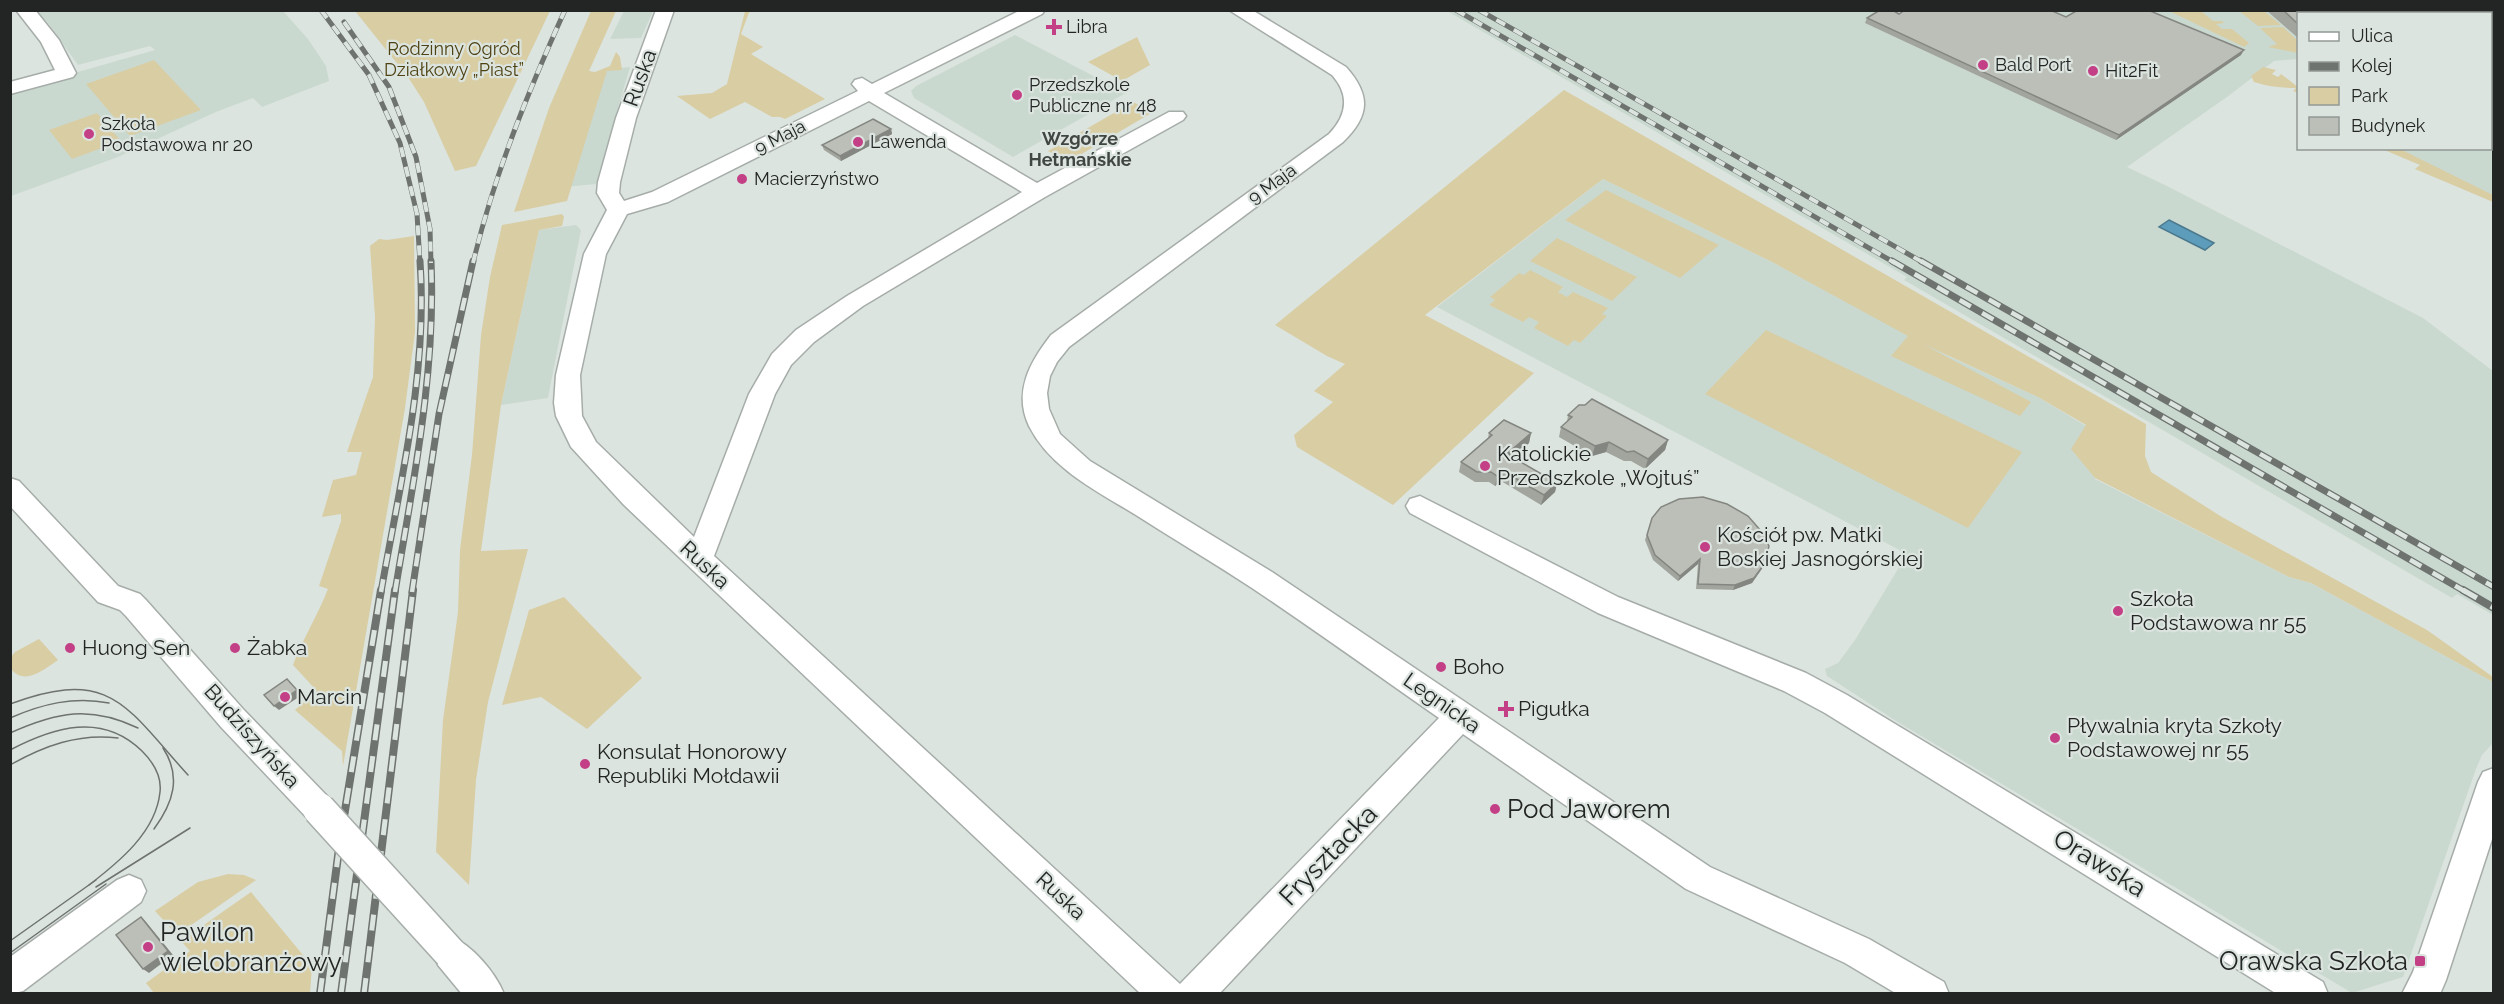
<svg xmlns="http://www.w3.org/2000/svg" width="2504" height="1004" font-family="Raleway,sans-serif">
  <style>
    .built { fill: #cad9d0 }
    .green { fill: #d9cda4 }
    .water { fill: #5d9dbb; stroke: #4b798e; stroke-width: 1.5 }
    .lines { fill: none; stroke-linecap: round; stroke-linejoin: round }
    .minor-casing { stroke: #a6ada9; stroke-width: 3 }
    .minor { fill: #fff; fill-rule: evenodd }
    .tram { stroke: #6e7370; stroke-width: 1.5 }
    .rail-far2-casing { stroke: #6e7370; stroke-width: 5 }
    .rail-far1-casing { stroke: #6e7370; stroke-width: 7 }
    .rail-casing { stroke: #6e7370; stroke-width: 8 }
    .rail-far2 { stroke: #dce4df; stroke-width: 4; stroke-dasharray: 10; stroke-linecap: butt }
    .rail-far1 { stroke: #dce4df; stroke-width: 4.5; stroke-dasharray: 13; stroke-linecap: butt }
    .rail { stroke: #dce4df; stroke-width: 5; stroke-dasharray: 16; stroke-linecap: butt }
    .minor-bridge-casing { stroke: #a6ada9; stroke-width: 35; stroke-linecap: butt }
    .minor-bridge { stroke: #fff; stroke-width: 32 }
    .wall { fill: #a2a49e }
    .shaded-wall { fill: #848681 }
    .building { fill: #bcbfb8; stroke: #848681; stroke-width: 1.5 }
    .poi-dot { fill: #c34086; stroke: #dce4df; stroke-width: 2 }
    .labels { text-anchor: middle; stroke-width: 4.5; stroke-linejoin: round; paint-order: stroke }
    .far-poi-label { font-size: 18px; fill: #222524; stroke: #dce4df; text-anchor: start }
    .far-park-label { font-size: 18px; fill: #4e4213; stroke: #dce4df }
    .far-street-label { font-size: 18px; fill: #222524; stroke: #dce4df }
    .far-neighbourhood-label { font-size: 18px; font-weight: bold; fill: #404642; stroke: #dce4df }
    .street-label { font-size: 21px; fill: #222524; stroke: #dce4df }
    .poi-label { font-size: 21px; fill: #222524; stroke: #dce4df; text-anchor: start }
    .near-poi-label { font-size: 26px; fill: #222524; stroke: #dce4df; text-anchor: start }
    .near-street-label { font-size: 26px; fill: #222524; stroke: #dce4df }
  </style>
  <rect width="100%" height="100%" fill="#dce4df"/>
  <g class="built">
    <path d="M36,11H283L308,39L326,66L329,81L262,107L253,98L216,112L118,157L11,196V91L155,50L150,46L78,65L48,23Z"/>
    <path d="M624,11H653L641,38L610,39Z"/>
    <path d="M1447,11H2493V50H2491L2490,14H2298V59L2274,61L2227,97L2127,167L2167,186L2423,318L2493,371V615L2457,594L2452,598L1904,280L1907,277Z"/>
    <path d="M1015,35L1126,93L1013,157L914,98L911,91L916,86Z"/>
    <path d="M630,67L596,184L565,187L563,179L600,70Z"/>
    <path d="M2490,70H2493V201L2389,149L2490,148Z"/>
    <path d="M1603,179L1772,262L1948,356L2038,397L2086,426L2095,479L2289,577L2311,583L2493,682V743L2482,755L2476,769L2403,977L2352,993L1896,721L1827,676L1825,669L1838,663L1855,640L1907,554L1437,307Z"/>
    <path d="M576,225L581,230L548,398L501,405L539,230Z"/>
  </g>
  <g class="green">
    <path d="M750,10L741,34L763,47L751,54L825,99L785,119L780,117H772L745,102L710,119L677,96L712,93L727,84L745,11Z"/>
    <path d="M355,11H550L476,166L455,171L424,102L408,77Z"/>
    <path d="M591,11H616L589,71L595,72L610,66L616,52L620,57L622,70L607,71L567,201L514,212L549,108Z"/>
    <path d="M2169,11H2201L2213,21H2222L2224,23L2216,24L2222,29H2232L2249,43L2244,47Z"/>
    <path d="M2239,11H2264L2281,25L2258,26Z"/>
    <path d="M2283,27L2298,41V53L2268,47L2277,44L2260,28Z"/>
    <path d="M1137,37L1150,65L1122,81L1088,62Z"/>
    <path d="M154,60L201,110L130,136L86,84Z"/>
    <path d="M2263,67L2276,70L2272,74L2278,77L2281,74L2298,87V93L2293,91L2296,88C2284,88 2269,87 2254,82L2251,76Z"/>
    <path d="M1564,90L2146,424L2145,456L2151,472L2222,517L2427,630L2493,677V682L2311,583L2289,577L2095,478L2071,449L2086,425L2038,397L1923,344L2031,402L2020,416L1891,356L1908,336L1772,262L1603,179L1425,315L1534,373L1393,505L1297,447L1294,435L1333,402L1314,391L1345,364L1327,356L1275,325Z"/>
    <path d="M1133,102L1153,112L1068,162L1048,151Z"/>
    <path d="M97,113L121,141L72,159L49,130Z"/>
    <path d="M2382,149H2400L2493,195V202L2415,169L2420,165Z"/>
    <path d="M1606,190L1719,245L1680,278L1565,220Z"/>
    <path d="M562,214L564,217L562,226L539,230L501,405L481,551L528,549L488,702L476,780L469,885L436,852L443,720L458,612L460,550L472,455L481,335L490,277L502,225Z"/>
    <path d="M414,236L415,332L405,408L343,766L342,751L295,710L317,691L293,665C303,638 318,615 328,589L319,586L341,521V514L322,517L333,480L356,475L362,452H347L373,377L375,317L370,246L379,239L387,240Z"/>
    <path d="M1557,238L1637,277L1612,301L1530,261Z"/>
    <path d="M1530,270L1563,287L1558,292L1567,297L1573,292L1608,308L1602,314L1607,316L1580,343L1574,340L1568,346L1534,328L1539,322L1529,317L1523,322L1489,305L1495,300L1490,297L1519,273L1524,275Z"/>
    <path d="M1766,330L2022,452L1968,528L1705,394Z"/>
    <path d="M564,597L642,678L587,729L541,697L502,705L529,610Z"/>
    <path d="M39,639L58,660C43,670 25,686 11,669V657L15,652Z"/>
    <path d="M228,874L244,875L256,880L177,935L155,911L198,882Z"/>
    <path d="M251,892L312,966L310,993H154L146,983L190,951L181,941Z"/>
  </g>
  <path class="water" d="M2169,220L2214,243L2205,250L2159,227Z"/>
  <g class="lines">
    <g class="minor-casing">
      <g id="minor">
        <path d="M16,10H35L59,40L76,73L73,77L10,94V82L55,70L41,42Z"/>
        <path d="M656,10H674L636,118L620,182L619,193L624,201L652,192L858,91L852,84L855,80L862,78L872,84L1021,10H1045L1042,14L884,93L1037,183L1169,112H1183L1186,116L1183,120L1045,197L863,306L814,342L791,365L775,394L714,556L1180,984L1439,718C1377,675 1315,630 1252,588C1214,563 1175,540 1136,515C1097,491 1051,469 1029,426C1013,392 1030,362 1051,335L1329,134C1347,115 1350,95 1332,75L1229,10H1252L1346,67C1371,95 1370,116 1343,142L1069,347L1057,362L1050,376L1047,393L1049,409L1060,434L1090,461L1272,572L1710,867L1869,939L1944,982L1949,994H1897L1845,963L1686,889L1463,734L1219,994H1141L624,505L571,447L556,416L554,403L556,375L584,254L607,210L597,193L598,182L616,118ZM869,101L1022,192L847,296L796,330L772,354L749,394L694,537L596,442L582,416L580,375L606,254L627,214L668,202Z"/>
        <path d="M10,478L19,481L118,586L140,594L146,600L243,709L330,799L335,809L330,819L319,823L308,819L221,727L126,616L120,610L98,602L10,506Z"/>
        <path d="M1420,496L1618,597L1806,673L1847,695L2323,982L2328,994H2277L1825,713L1784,691L1598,613L1410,513L1406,506L1410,499Z"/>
        <path d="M2494,768V833L2446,980L2440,994H2402L2413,972L2478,782L2483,772Z"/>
        <path d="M129,875L141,880L146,891L141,902L23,991L10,994V957L117,880Z"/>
        <path d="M450,936C472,945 495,972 504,994H462L438,965L433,953L438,941Z"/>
      </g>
    </g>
    <use href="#minor" class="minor"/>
    <g class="tram">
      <path d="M10,704C111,666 126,707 188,775"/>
      <path d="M10,718C42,704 74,696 109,703"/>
      <path d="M10,733C57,712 90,705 138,728"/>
      <path d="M10,750C54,727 102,712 142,751C153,762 162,775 160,792C156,832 119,862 89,885"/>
      <path d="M10,765C44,746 78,733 118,738"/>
      <path d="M154,829C173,803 182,777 163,748"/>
      <path d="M96,887L190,828"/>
      <path d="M10,941L96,880"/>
      <path d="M10,953L106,884"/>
    </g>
    <g class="rail-far2-casing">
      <g id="rail-far2">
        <path d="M321,10L369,75L400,143L417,214L420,263"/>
        <path d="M1456,10L1895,263"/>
        <path d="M1479,10L1924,263"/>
        <path d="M344,22L389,87L416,157L430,229L431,263"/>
        <path d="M473,263C494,175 528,92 565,10"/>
      </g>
    </g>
    <g class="rail-far1-casing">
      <g id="rail-far1">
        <path d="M1892,261L2466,592"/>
        <path d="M1921,261L2494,587"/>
        <path d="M381,592C400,483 428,372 420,261"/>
        <path d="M395,592C413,482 436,373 431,261"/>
        <path d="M412,592L439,414L473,261"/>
      </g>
    </g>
    <g class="rail-casing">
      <g id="rail">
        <path d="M2463,590L2494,608"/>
        <path d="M320,994L340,841L381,590"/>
        <path d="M341,994L395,590"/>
        <path d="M364,994L413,590"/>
      </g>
    </g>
    <use href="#rail-far2" class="rail-far2"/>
    <use href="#rail-far1" class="rail-far1"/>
    <use href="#rail" class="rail"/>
    <g class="minor-bridge-casing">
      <path id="minor-bridge" d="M319,809L450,953"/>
    </g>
    <use href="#minor-bridge" class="minor-bridge"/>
  </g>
  <g class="wall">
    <path d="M2266,10H2493V38L2490,39V14H2298V38Z"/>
    <path d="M2066,17L2241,55L2116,140L1865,23L1867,18Z"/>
    <path d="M891,129L892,134L841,161L824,150L822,145Z"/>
    <path d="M1568,415L1668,440L1665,450L1645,469L1631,461H1624L1606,452L1592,456L1559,437L1561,427L1567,422Z"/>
    <path d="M1489,433H1531L1529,443L1513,457L1557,483L1555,492L1541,505L1501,481L1495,486L1489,482H1475L1459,472L1461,462L1488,438Z"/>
    <path d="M1652,518L1763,567L1752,583L1733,590L1696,589L1698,564L1678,581L1653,560L1645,540Z"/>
  </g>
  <g class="shaded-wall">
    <path d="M2244,50L2241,55L2116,140L2119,135Z"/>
    <path d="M891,129L892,134L841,161L840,156Z"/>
    <path d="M1531,433L1529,443L1505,464L1507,454Z"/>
    <path d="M1668,440L1665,450L1645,469L1648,459Z"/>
    <path d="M1609,442L1606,452L1592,456L1595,446Z"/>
    <path d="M1503,471L1501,481L1495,486L1497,476Z"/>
    <path d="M1557,483L1555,492L1541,505L1544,495Z"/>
    <path d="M1700,559L1698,564L1678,581L1680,576Z"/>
    <path d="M1765,563L1763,567L1752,583L1733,590L1735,585Z"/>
    <path d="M297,690L302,695L279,710L274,706Z"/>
    <path d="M141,917L146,922L173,955L149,973L143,969Z"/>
  </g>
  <g class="building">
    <path d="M1880,10H1892L1899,14L1905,10H2050L2066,17L2078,10H2148L2244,50L2119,135L1867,18Z"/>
    <path d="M2283,10H2493V29L2490,30V14H2298V24Z"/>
    <path d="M873,119L891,129L840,156L822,145Z"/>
    <path d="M1592,399L1668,440L1648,459L1634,451L1627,452L1609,442L1595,446L1561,427L1572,417L1568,415L1579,405H1585Z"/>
    <path d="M1504,420L1531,433L1507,454L1557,483L1544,495L1503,471L1497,476L1491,472H1477L1461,462L1492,435L1489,433Z"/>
    <path d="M1703,497L1727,504L1748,516L1761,531L1769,546L1765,563L1754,578L1735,585L1698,584L1700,559L1680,576L1655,555L1647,535L1652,518L1661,507L1679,499Z"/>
    <path d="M287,679L297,690L274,706L264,695Z"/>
    <path d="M141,917L168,951L143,969L116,935Z"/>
  </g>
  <g class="poi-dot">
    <path d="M1051 18h6v6h6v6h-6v6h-6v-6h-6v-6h6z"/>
    <circle cx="1983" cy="65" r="6"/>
    <circle cx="2093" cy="71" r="6"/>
    <circle cx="1017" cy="95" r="6"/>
    <circle cx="89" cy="134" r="6"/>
    <circle cx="858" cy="142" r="6"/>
    <circle cx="742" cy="179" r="6"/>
    <circle cx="1485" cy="466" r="6"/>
    <circle cx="1705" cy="547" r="6"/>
    <circle cx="2118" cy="611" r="6"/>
    <circle cx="70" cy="648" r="6"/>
    <circle cx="235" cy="648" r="6"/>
    <circle cx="1441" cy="667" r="6"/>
    <circle cx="285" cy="697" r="6"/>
    <path d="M1503 700h6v6h6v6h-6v6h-6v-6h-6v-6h6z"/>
    <circle cx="2055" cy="738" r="6"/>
    <circle cx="585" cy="764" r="6"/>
    <circle cx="1495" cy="809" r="6"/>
    <circle cx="148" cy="947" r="6"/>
    <rect x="2414" y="955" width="12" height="12" rx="3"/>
  </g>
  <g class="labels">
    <g class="far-poi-label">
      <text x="1066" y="33">Libra</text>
      <text x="1995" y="71">Bald Port</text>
      <text x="2105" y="77">Hit2Fit</text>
      <text x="1029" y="91">Przedszkole<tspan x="1029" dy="21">Publiczne nr 48</tspan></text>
      <text x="101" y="130">Szkoła<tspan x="101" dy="21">Podstawowa nr 20</tspan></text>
      <text x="870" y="148">Lawenda</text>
      <text x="754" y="185">Macierzyństwo</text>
    </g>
    <g class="far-park-label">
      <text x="454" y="55">Rodzinny Ogród<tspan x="454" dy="21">Działkowy „Piast”</tspan></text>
    </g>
    <g class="far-street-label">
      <text transform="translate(780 137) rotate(-27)" y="6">9 Maja</text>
      <text transform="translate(1272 184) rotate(-36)" y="6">9 Maja</text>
    </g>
    <g class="far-neighbourhood-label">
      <text x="1080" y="145">Wzgórze<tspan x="1080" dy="21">Hetmańskie</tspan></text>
    </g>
    <g class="street-label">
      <text transform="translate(640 78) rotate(-70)" y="7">Ruska</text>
      <text transform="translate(705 565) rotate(43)" y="7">Ruska</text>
      <text transform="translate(1442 703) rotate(35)" y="7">Legnicka</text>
      <text transform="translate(252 736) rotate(48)" y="7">Budziszyńska</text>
      <text transform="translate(1061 896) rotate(43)" y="7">Ruska</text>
    </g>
    <g class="poi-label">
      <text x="1497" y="461">Katolickie<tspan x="1497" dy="24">Przedszkole „Wojtuś”</tspan></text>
      <text x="1717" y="542">Kościół pw. Matki<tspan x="1717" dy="24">Boskiej Jasnogórskiej</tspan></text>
      <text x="2130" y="606">Szkoła<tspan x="2130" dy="24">Podstawowa nr 55</tspan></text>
      <text x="82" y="655">Huong Sen</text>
      <text x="247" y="655">Żabka</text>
      <text x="1453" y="674">Boho</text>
      <text x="297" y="704">Marcin</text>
      <text x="1518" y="716">Pigułka</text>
      <text x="2067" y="733">Pływalnia kryta Szkoły<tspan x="2067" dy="24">Podstawowej nr 55</tspan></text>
      <text x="597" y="759">Konsulat Honorowy<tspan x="597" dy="24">Republiki Mołdawii</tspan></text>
    </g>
    <g class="near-poi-label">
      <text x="1507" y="818">Pod Jaworem</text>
      <text x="160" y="941">Pawilon<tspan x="160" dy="30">wielobranżowy</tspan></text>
      <text x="2408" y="970" text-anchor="end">Orawska Szkoła</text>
    </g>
    <g class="near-street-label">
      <text transform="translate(1328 855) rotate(-46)" y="9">Frysztacka</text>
      <text transform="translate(2100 863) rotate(32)" y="9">Orawska</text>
    </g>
  </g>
  <rect width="2504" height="1004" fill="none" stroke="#222524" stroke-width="24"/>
  <rect x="2297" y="12" width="195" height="138" fill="#dce4df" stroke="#929894" stroke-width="1.5"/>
  <rect x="2309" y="32" width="30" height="9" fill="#ffffff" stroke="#929894" stroke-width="1.5"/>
  <text x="2351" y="42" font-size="18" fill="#222524">Ulica</text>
  <rect x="2309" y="62" width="30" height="9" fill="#6e7370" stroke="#929894" stroke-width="1.5"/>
  <text x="2351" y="72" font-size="18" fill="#222524">Kolej</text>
  <rect x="2309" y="87" width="30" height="18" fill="#d9cda4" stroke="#929894" stroke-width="1.5"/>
  <text x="2351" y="102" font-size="18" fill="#222524">Park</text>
  <rect x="2309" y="117" width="30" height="18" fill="#bcbfb8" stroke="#929894" stroke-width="1.5"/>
  <text x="2351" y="132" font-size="18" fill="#222524">Budynek</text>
</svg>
